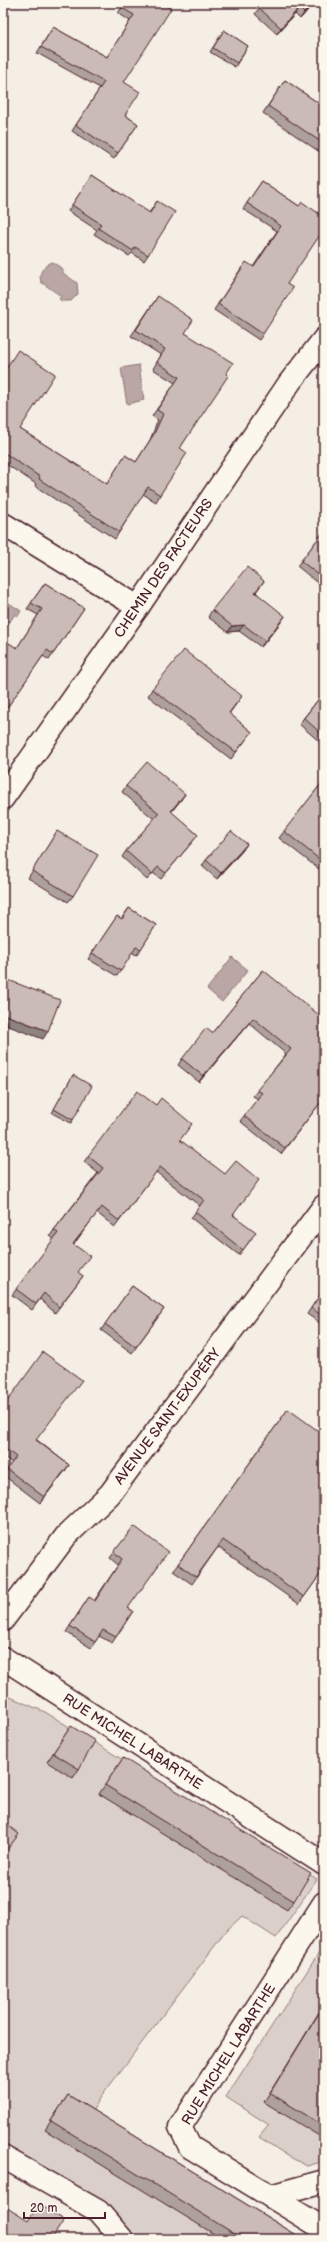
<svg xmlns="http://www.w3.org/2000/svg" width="327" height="2242" font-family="'Balsamiq Sans',sans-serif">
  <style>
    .green { fill: #dbd0c9; stroke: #92787a }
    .water { fill: #baa7a5; stroke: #8d7174 }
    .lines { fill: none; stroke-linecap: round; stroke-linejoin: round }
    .street-casing { stroke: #4a1f2b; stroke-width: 25 }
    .secondary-casing { stroke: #4a1f2b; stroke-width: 25 }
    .street { stroke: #fbf7ec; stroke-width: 22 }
    .secondary { stroke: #fbf7ec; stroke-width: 22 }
    .wall { fill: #aea19d; stroke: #4a1f2b }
    .shaded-wall { fill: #8d837f; stroke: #4a1f2b }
    .building { fill: #cabbb6; stroke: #4a1f2b }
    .labels { text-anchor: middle; stroke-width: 3; stroke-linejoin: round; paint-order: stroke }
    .street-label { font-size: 14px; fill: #4a1f2b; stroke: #fbf7ec }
  </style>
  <rect width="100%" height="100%" fill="#f4eee4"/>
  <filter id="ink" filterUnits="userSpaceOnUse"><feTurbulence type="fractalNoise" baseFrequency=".025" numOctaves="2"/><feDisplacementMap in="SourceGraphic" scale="8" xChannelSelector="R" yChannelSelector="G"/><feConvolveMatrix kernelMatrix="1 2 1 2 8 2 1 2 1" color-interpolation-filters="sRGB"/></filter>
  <g filter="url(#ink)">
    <g class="green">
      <path d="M3,1694L45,1712L317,1879L276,1938L242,1916L226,1931L101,2097L87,2119L222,2239H134L106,2206L3,2145Z"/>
      <path d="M324,1945V2161L307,2166L288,2156L259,2137L269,2125L226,2097Z"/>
    </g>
    <g class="water">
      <path d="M52,262L63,269V273L77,283L78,294L71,301H62L59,299L61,296L41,282C38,273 43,266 52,262Z"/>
      <path d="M139,365L144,400L127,404L121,368Z"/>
      <path d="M3,599L21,611L18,616L15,614L3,632Z"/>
      <path d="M232,957L248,970L222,1002L207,989Z"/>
    </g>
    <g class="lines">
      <g class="street-casing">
        <g id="street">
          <path d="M3,524L138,607"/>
          <path d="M3,798L138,607L290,382L324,339"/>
          <path d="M3,1658L324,1864"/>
          <path d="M324,1903L180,2127L190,2147L324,2229"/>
          <path d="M3,2157L98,2211L122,2239"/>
          <path d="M270,2196L324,2181"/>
        </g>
      </g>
      <g class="secondary-casing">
        <path id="secondary" d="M3,1620L66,1536L110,1494L324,1206"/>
      </g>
      <use href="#street" class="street"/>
      <use href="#secondary" class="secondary"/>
    </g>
    <g class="wall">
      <path d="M46,3H51L49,5Z"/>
      <path d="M125,3H163L124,82L125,115L138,124L114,159L72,131L100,88L37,53L53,27L107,57L130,21L118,13Z"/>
      <path d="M314,3L300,19L295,14L277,34L255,14L259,8Z"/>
      <path d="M224,30L248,46L235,67L210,52Z"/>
      <path d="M285,80L324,107V155L263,113Z"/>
      <path d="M92,175L149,213L157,201L148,255L144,261L132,253L129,256L94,234L97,230L68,211Z"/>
      <path d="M262,181L299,206L287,284L263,334L259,340L214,310L242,267H253L277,231L243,209Z"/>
      <path d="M158,296L185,333L226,374L180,448L160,495L156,502L143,494L115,539L35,486L36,484L3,462V372L20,429L107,484L125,455L136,462L150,440L158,420L152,416L175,383L153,369L161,355L131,336Z"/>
      <path d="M324,531V588L297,566Z"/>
      <path d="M264,581L256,592L281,622L261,647L239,631L228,632L208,617L212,610Z"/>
      <path d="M45,583L84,608L49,660L43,656L3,713V652L17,648L38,615L27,609Z"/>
      <path d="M152,689L242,696L229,714L252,732L231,759L148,696Z"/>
      <path d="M324,692V737L320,742L299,724Z"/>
      <path d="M324,780V873L279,838Z"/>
      <path d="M126,786L185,794L171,812L198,835L194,840L161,879L153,873L147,880L122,857L126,851L154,819L122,792Z"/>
      <path d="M57,831L73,896L68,902L28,878Z"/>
      <path d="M243,850L217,879L202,866L206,860Z"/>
      <path d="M129,908L156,925L137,955L132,953L117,976L88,959L117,916L121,919Z"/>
      <path d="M263,970L324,1098L281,1154L240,1121L258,1099L253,1096L286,1054L249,1023L199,1082L178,1065L182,1059L212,1033Z"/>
      <path d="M73,1075V1120L71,1123L52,1113Z"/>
      <path d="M180,1140L234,1215L252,1238L239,1255L191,1218L200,1206L156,1172L115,1227L97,1213L74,1244L78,1273L83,1276L55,1313L40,1299L32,1310L12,1295L54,1239L50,1236L54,1230L98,1173L84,1162L88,1156Z"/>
      <path d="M132,1286L164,1309L132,1353L101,1330Z"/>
      <path d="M324,1289V1326L307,1314Z"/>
      <path d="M3,1407L37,1440L69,1465L40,1503L3,1475L12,1463L3,1456Z"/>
      <path d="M288,1409L324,1569L299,1604L218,1547L192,1584L173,1571Z"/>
      <path d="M134,1526L128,1608L133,1611L112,1643L99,1636L91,1648L66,1632L89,1597L94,1601L118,1565L110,1558Z"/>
      <path d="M71,1726L79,1769L73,1778L47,1762Z"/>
      <path d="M123,1758L294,1901L287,1910L99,1794Z"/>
      <path d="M324,2004V2067L322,2070L324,2071V2139L264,2102Z"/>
      <path d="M68,2095L303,2239H222L45,2130Z"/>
    </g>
    <g class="shaded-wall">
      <path d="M313,3H314L300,19L304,13Z"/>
      <path d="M299,8L295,14L277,34L281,28Z"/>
      <path d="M285,616L281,622L261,647L265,641Z"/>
      <path d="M244,625L239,631L228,632L232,626Z"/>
      <path d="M3,708H7L3,713Z"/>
      <path d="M185,794L181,800L167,817L171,811Z"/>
      <path d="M247,844L243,850L217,879L221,873Z"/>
      <path d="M3,1014L48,1031L43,1039L3,1024Z"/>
      <path d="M253,1018L249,1023L199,1082L203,1076Z"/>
      <path d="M69,1465L65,1471L40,1503L44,1497Z"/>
    </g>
    <g class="building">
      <path d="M125,3H163L171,9L124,82L140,92L125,115L138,124L118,153L76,125L104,82L41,47L53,27L107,57L134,15L122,8Z"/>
      <path d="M263,3H313L304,13L299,8L281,28L259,8Z"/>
      <path d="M3,9L9,14L3,21Z"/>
      <path d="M224,30L248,46L237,63L213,48Z"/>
      <path d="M285,80L324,107V144L268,106Z"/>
      <path d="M92,175L150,213L157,201L175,212L148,255L135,247L133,251L98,228L101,224L72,205Z"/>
      <path d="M262,181L299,206L302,202L324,217V229L287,284L293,288L263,334L218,304L246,262L254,267L281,226L247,203Z"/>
      <path d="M3,188L7,192L3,196Z"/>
      <path d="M158,296L193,320L185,333L233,363L226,374L228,376L180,448L187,453L160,495L148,487L119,532L39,479L40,477L3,452V373L18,350L55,374L20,429L107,484L125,455L136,462L154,434L163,414L157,410L179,377L157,362L165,349L136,330Z"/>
      <path d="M324,531V579L301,561Z"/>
      <path d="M247,567L264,581L255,592L285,616L265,641L244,625L232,626L212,610Z"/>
      <path d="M45,583L84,608L53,654L47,650L7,708H3V652L9,643L17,648L42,609L31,603Z"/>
      <path d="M184,650L242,696L229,713L252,732L236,752L152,689Z"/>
      <path d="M324,692V736L304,718Z"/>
      <path d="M147,762L185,794L171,811L198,835L166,873L158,867L152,874L126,851L159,813L126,786Z"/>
      <path d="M324,780V863L284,831Z"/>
      <path d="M57,831L98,855L73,896L32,871Z"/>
      <path d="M231,831L247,844L221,873L206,860Z"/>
      <path d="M129,908L156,925L141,949L136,947L121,971L92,953L117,916L122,919Z"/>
      <path d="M263,970L324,1019V1098L285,1148L244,1116L262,1093L257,1090L291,1049L253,1018L203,1076L182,1059L206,1028L212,1033Z"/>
      <path d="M3,978L60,1000L48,1031L3,1014Z"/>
      <path d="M73,1075L92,1086L73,1120L54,1109Z"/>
      <path d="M137,1091L156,1105L161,1098L192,1124L180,1140L225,1174L236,1161L259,1180L233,1215L256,1232L243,1250L195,1212L204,1200L160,1167L119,1221L102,1207L73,1244L90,1256L78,1272L83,1276L59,1307L44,1293L36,1304L16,1289L58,1233L54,1230L103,1168L88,1156Z"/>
      <path d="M132,1286L164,1309L136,1347L105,1324Z"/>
      <path d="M324,1289V1317L311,1308Z"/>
      <path d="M43,1352L82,1380L36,1440L69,1465L44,1497L7,1469L16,1457L3,1447V1407Z"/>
      <path d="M288,1409L324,1435V1569L304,1597L223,1540L196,1577L178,1564Z"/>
      <path d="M134,1526L168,1552L128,1608L133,1611L116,1637L103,1630L95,1642L70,1626L89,1597L95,1601L122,1559L114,1552Z"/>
      <path d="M71,1726L95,1741L79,1769L53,1753Z"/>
      <path d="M123,1758L311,1873L294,1901L105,1785Z"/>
      <path d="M3,1822L19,1834L3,1855Z"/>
      <path d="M324,2005V2067L322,2070L324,2071V2126L270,2093Z"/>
      <path d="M68,2095L303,2239H243L51,2121Z"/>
      <path d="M39,2204L64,2220L53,2237L56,2239H3V2207L4,2206L28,2221Z"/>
    </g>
  </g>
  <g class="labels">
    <g class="street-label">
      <text transform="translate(163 568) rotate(-56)" y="5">CHEMIN DES FACTEURS</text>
      <text transform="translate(167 1416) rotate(-53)" y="5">AVENUE SAINT-EXUPÉRY</text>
      <text transform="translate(133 1741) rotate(33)" y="5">RUE MICHEL LABARTHE</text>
      <text transform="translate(228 2054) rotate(-58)" y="5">RUE MICHEL LABARTHE</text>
    </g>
  </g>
  <rect width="327" height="2242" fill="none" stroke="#fbf7ec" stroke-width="16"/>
  <rect x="8" y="8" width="311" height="2226" fill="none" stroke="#4a1f2b" stroke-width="1.5" filter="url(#ink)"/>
  <path d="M24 2212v6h81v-6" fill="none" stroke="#4a1f2b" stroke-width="2"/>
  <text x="30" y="2212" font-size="12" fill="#4a1f2b" stroke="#fbf7ec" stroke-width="3" paint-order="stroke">20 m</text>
</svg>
